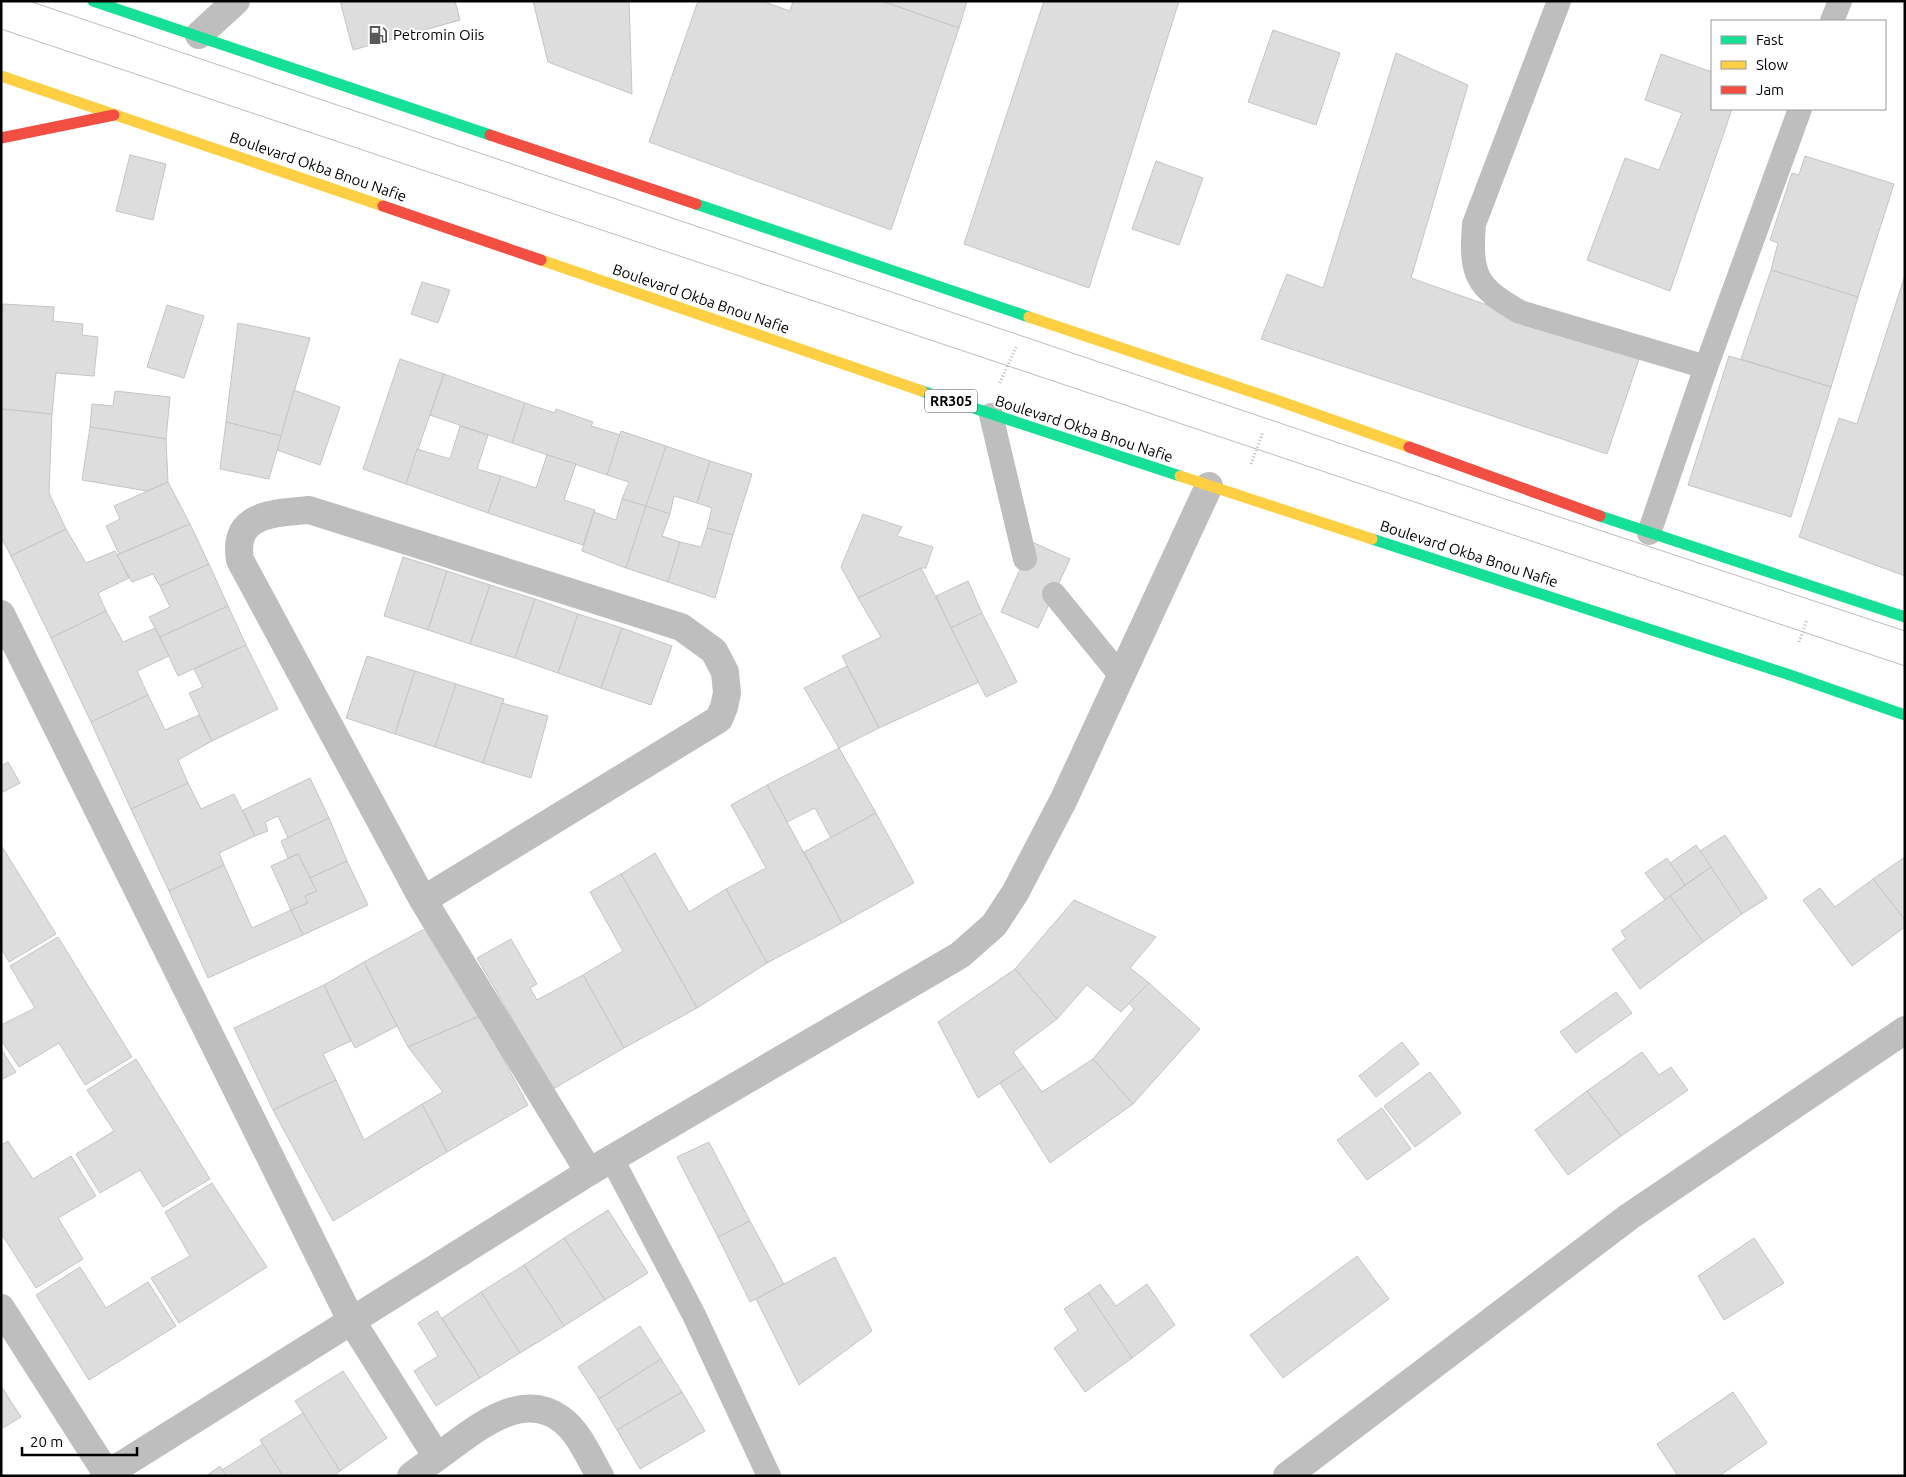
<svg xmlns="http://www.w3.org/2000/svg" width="1906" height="1477" font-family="Ubuntu,sans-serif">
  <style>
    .building { fill: #ddd; stroke: #c5c5c5 }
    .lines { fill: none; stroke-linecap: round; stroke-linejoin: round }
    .path { stroke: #b8b8b8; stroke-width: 3; stroke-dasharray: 1 2.5; stroke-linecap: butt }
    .lane { stroke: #bebebe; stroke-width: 24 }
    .street { stroke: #bebebe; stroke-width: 28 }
    .fast { stroke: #16e098; stroke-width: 11 }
    .slow { stroke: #ffcf43; stroke-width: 11 }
    .jam { stroke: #f24e42; stroke-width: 11 }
    .tram { stroke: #bdbdbd; stroke-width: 1 }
    .labels { text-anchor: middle; stroke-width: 4; stroke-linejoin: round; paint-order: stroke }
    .shield { fill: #fff; stroke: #4c4c4c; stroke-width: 1 }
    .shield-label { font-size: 14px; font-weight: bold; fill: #000 }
    .poi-label { font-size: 15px; fill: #000; stroke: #fff; text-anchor: start }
    .street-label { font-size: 15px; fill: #000; stroke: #fff }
  </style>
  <rect width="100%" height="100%" fill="#fff"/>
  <g class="building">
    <path d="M340,1H455L460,20L353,50Z"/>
    <path d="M533,1H629L632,94L548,62Z"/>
    <path d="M698,1H762L790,11L793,1H882L959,28L891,230L649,142Z"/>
    <path d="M882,1H967L959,28Z"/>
    <path d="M1044,1H1179L1089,288L964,244Z"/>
    <path d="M1273,30L1340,53L1316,125L1248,102Z"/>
    <path d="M1396,53L1468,85L1411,278L1639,359L1607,454L1261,339L1287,274L1323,288Z"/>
    <path d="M1661,54L1712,72V109H1732L1670,291L1587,260L1625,158L1659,170L1682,113L1645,100Z"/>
    <path d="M130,155L166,164L153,220L116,211Z"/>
    <path d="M1805,156L1894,184L1858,297L1771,270L1778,243L1770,240L1792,173L1799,175Z"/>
    <path d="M1156,161L1203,178L1179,245L1132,229Z"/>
    <path d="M1771,270L1858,297L1831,387L1741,359Z"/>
    <path d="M1905,275V576L1799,537L1839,418L1857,424Z"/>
    <path d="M422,282L450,290L438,323L411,314Z"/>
    <path d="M3,304L54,307L53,321L83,324L82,335L98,337L94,376L56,373L52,414L1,409V324Z"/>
    <path d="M167,305L204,316L184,378L147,367Z"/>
    <path d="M238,323L310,338L281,436L226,422Z"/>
    <path d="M1729,356L1831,387L1791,517L1688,485Z"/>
    <path d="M400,359L444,374L406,484L363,469Z"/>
    <path d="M444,374L525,403L512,443L430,415Z"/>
    <path d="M294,390L340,407L320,465L277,450Z"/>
    <path d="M115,391L170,397L166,439L90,427L92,404L113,406Z"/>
    <path d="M525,403L555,413L556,409L593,422L591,426L621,435L607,475L512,443Z"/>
    <path d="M1,409L52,414L49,493L66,529L11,556L1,537Z"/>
    <path d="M226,422L281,436L269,479L220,469Z"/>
    <path d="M460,426L488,435L477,469L501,476L488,513L406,484L417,449L450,459Z"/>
    <path d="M90,427L166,439L168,482L147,491L82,480Z"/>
    <path d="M621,431L666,446L646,506L622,499L629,482L607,475Z"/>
    <path d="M666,446L710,461L697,503L674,496L670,514L646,506Z"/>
    <path d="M547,455L576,464L564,500L595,510L583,545L488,513L501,476L536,488Z"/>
    <path d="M710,461L752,474L733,535L707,528L712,508L697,503Z"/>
    <path d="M168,482L190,524L119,554L106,526L120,519L114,506Z"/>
    <path d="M622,499L646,506L626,568L582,551L594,512L616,520Z"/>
    <path d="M646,506L670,514L662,536L680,542L668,582L626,568Z"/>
    <path d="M863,514L902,527L897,536L933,547L926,568H921L858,598L841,567Z"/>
    <path d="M190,524L209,564L160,586L153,574L132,582L117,555Z"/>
    <path d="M707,528L733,535L715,598L668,582L680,542L701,547Z"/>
    <path d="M66,529L86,563L115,551L129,578L98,593L106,611L51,638L11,556Z"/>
    <path d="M1032,542L1070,559L1038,628L1001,612Z"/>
    <path d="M403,557L447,571L428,630L384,616Z"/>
    <path d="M209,564L228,606L160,637L149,617L170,607L160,586Z"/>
    <path d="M921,568L979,682L879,728L842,656L881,637L858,598Z"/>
    <path d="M447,571L490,585L470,644L428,630Z"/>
    <path d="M968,581L982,613L951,628L936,596Z"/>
    <path d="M490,585L535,599L515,658L470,644Z"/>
    <path d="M535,599L578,614L558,673L515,658Z"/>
    <path d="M228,606L246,645L178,676L160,637Z"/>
    <path d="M106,611L123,642L155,628L169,656L137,671L148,695L91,722L51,638Z"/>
    <path d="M982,613L1017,682L986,697L951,628Z"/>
    <path d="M578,614L622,628L601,688L558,673Z"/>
    <path d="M622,628L672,646L651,705L601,688Z"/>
    <path d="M246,645L278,709L212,741L189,693L203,687L194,669Z"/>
    <path d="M367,656L415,671L395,734L346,718Z"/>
    <path d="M847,666L879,728L839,748L804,688Z"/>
    <path d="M415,671L456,684L435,747L395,734Z"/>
    <path d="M456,684L504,699L483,763L435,747Z"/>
    <path d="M148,695L165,730L199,715L212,741L178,760L188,783L131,809L91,722Z"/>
    <path d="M502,703L548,716L531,778L483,763Z"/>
    <path d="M839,748L876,813L831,838L815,808L787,822L767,785Z"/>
    <path d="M8,762L20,783L1,793V766Z"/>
    <path d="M310,778L329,818L288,838L278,816L265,822L268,831L255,836L243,810Z"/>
    <path d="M188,783L201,809L234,794L255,836L219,853L224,865L169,891L131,809Z"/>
    <path d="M767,785L842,923L767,963L726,889L766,868L731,805Z"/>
    <path d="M876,813L914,883L842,923L804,852Z"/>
    <path d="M329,818L347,861L310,878L298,854L288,858L281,841Z"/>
    <path d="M1725,835L1767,898L1742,914L1700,851Z"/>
    <path d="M1,845L56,934L9,962L1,948Z"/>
    <path d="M1696,845L1711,867L1685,885L1670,863Z"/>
    <path d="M655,853L689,912L726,889L767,963L697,1008L621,874Z"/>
    <path d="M298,854L317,891L305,896L308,903L291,910L271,866Z"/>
    <path d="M1905,857V920L1873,879Z"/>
    <path d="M1667,858L1685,885L1665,900L1645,873Z"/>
    <path d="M347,861L368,905L303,935L291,910L308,903L305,896L317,891L310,878Z"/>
    <path d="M224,865L252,928L291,910L303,935L208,978L169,891Z"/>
    <path d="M1711,867L1742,914L1703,942L1670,896Z"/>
    <path d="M621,874L697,1008L624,1048L583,975L623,951L590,892Z"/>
    <path d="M1873,879L1905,920V927L1852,966L1803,900L1820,888L1835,907Z"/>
    <path d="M1670,896L1703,942L1640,989L1612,949L1626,939L1621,931Z"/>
    <path d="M1074,900L1156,937L1130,968L1149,983L1121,1012L1087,985L1057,1019L1015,969Z"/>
    <path d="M428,927L480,1016L408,1047L364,962Z"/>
    <path d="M58,937L132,1057L85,1085L59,1043L19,1067L1,1040V1025L35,1008L10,966Z"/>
    <path d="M511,939L537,984L530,988L537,1000L583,975L624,1048L553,1089L477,958Z"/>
    <path d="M364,962L397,1026L355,1048L324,985Z"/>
    <path d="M1015,969L1057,1019L1013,1052L1024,1067L978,1098L938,1022Z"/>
    <path d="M1149,983L1200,1029L1133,1104L1093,1059L1134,1009L1129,1003Z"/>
    <path d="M324,985L351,1041L323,1054L336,1080L273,1110L234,1028Z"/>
    <path d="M1616,992L1632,1013L1576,1053L1560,1032Z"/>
    <path d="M480,1016L528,1105L447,1152L422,1104L443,1092L408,1047Z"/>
    <path d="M1402,1042L1419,1064L1376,1097L1359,1076Z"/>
    <path d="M1,1049L16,1072L1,1080Z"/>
    <path d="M1642,1052L1659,1075L1671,1067L1688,1090L1621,1136L1587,1091Z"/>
    <path d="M136,1059L210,1179L163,1207L140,1170L100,1193L76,1154L114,1131L87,1090Z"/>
    <path d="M1093,1059L1133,1104L1050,1163L1000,1083L1024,1067L1042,1092Z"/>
    <path d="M1430,1072L1461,1113L1415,1147L1384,1106Z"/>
    <path d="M336,1080L364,1140L422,1104L447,1152L333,1221L273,1110Z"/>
    <path d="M1587,1091L1621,1136L1568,1175L1535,1130Z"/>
    <path d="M1382,1108L1411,1149L1367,1180L1337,1140Z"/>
    <path d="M8,1141L33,1179L71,1156L96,1196L58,1218L83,1259L36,1288L1,1233V1145Z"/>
    <path d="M709,1142L750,1221L718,1237L677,1157Z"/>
    <path d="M212,1183L267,1267L179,1323L151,1278L190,1256L165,1212Z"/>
    <path d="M608,1210L648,1273L605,1300L564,1238Z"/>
    <path d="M750,1221L784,1284L750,1302L718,1237Z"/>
    <path d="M564,1238L605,1300L564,1326L524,1265Z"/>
    <path d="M1754,1238L1784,1283L1724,1320L1698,1276Z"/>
    <path d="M1357,1256L1389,1299L1283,1378L1250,1335Z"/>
    <path d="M835,1257L872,1331L799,1385L756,1299Z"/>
    <path d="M524,1265L564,1326L520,1353L481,1292Z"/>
    <path d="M80,1267L106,1308L148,1282L176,1326L89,1380L36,1295Z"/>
    <path d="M1100,1284L1116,1306L1147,1284L1175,1325L1132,1358L1088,1293Z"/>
    <path d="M481,1292L520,1353L480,1378L442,1318Z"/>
    <path d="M1088,1293L1132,1358L1085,1392L1054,1348L1078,1330L1064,1309Z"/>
    <path d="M437,1311L480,1378L436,1406L414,1371L438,1356L418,1323Z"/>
    <path d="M640,1326L661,1359L599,1399L578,1367Z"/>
    <path d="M661,1359L682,1392L617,1430L599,1399Z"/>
    <path d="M343,1371L387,1438L340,1471L295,1401Z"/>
    <path d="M1,1386L21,1417L1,1429Z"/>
    <path d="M682,1392L705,1431L640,1469L617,1430Z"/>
    <path d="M1733,1392L1767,1443L1719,1476H1678L1657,1444Z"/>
    <path d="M303,1413L340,1471L334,1476H283L260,1440Z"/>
    <path d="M263,1444L283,1476H226L222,1470Z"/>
    <path d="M220,1466L226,1476H206Z"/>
  </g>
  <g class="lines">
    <g class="path">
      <path d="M1000,383L1016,347"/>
      <path d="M1251,464L1263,432"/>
      <path d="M1799,642L1807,620"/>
    </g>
    <g class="lane">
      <path d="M1559,1L1474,224C1470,275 1476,287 1520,312L1706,367"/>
      <path d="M1832,21L1840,1"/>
      <path d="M991,415L1025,559"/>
      <path d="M1649,533L1706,367L1800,109"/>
      <path d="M1054,594L1121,676"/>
      <path d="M612,1159L694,1315L769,1476"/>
    </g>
    <g class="street">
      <path d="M199,35L236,1"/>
      <path d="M1,614L351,1320L437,1457"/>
      <path d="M423,900L719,719L724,707L727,693L725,672L714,651L681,627L309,510C275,513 232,513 240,560L423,900L589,1172"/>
      <path d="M1,1308L107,1474"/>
      <path d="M104,1476L589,1172L960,955L994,925L1015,893L1039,847L1064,799L1209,486"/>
      <path d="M411,1476C424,1466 438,1457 451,1447C481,1425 524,1391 561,1419C579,1432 589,1457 600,1476"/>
      <path d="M1287,1476L1630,1216L1905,1030"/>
    </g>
    <g class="fast">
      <path d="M93,1L490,135"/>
      <path d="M696,204L1029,317"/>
      <path d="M922,391L1180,476"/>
      <path d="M1600,516L1905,617"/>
      <path d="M1372,539L1787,674L1905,715"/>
    </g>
    <g class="slow">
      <path d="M1,76L383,206"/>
      <path d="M541,260L922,391"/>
      <path d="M1029,317L1276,400L1409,447"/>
      <path d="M1180,476L1372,539"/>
    </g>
    <g class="jam">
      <path d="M490,135L696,204"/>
      <path d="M1,138L114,115"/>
      <path d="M383,206L541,260"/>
      <path d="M1409,447L1600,516"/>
    </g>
    <g class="tram">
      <path d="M29,1L1505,499L1905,631"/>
      <path d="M1,29L1905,666"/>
    </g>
  </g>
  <defs>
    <g id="fuel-bare" transform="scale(1.5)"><path d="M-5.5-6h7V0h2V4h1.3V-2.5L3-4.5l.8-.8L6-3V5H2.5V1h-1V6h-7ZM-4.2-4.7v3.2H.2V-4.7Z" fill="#595959" stroke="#fff" stroke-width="2.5" paint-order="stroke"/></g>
  </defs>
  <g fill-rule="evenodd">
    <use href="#fuel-bare" x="378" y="35"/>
  </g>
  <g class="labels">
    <rect class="shield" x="925" y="389.5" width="52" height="23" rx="4"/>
    <g class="shield-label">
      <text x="951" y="406">RR305</text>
    </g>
    <g class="poi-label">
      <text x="393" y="40">Petromin Oiis</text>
    </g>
    <g class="street-label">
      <text transform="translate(318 167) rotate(19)" y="5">Boulevard Okba Bnou Nafie</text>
      <text transform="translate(701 299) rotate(19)" y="5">Boulevard Okba Bnou Nafie</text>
      <text transform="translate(1084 429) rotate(18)" y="5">Boulevard Okba Bnou Nafie</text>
      <text transform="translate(1469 554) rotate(18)" y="5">Boulevard Okba Bnou Nafie</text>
    </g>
  </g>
  <rect width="1906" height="1477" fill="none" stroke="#000000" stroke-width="5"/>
  <rect x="1711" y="20" width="175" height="90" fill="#ffffff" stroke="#999999"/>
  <rect x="1721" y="36" width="25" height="8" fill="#16e098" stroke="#999999"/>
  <text x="1756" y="45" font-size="15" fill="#000000">Fast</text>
  <rect x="1721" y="61" width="25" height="8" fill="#ffcf43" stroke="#999999"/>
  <text x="1756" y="70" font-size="15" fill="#000000">Slow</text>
  <rect x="1721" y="86" width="25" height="8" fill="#f24e42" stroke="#999999"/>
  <text x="1756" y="95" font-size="15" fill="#000000">Jam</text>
  <path d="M22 1447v8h115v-8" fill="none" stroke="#000000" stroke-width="2.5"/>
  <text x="30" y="1447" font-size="15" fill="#000000" stroke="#ffffff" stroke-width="4" paint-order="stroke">20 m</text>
</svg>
